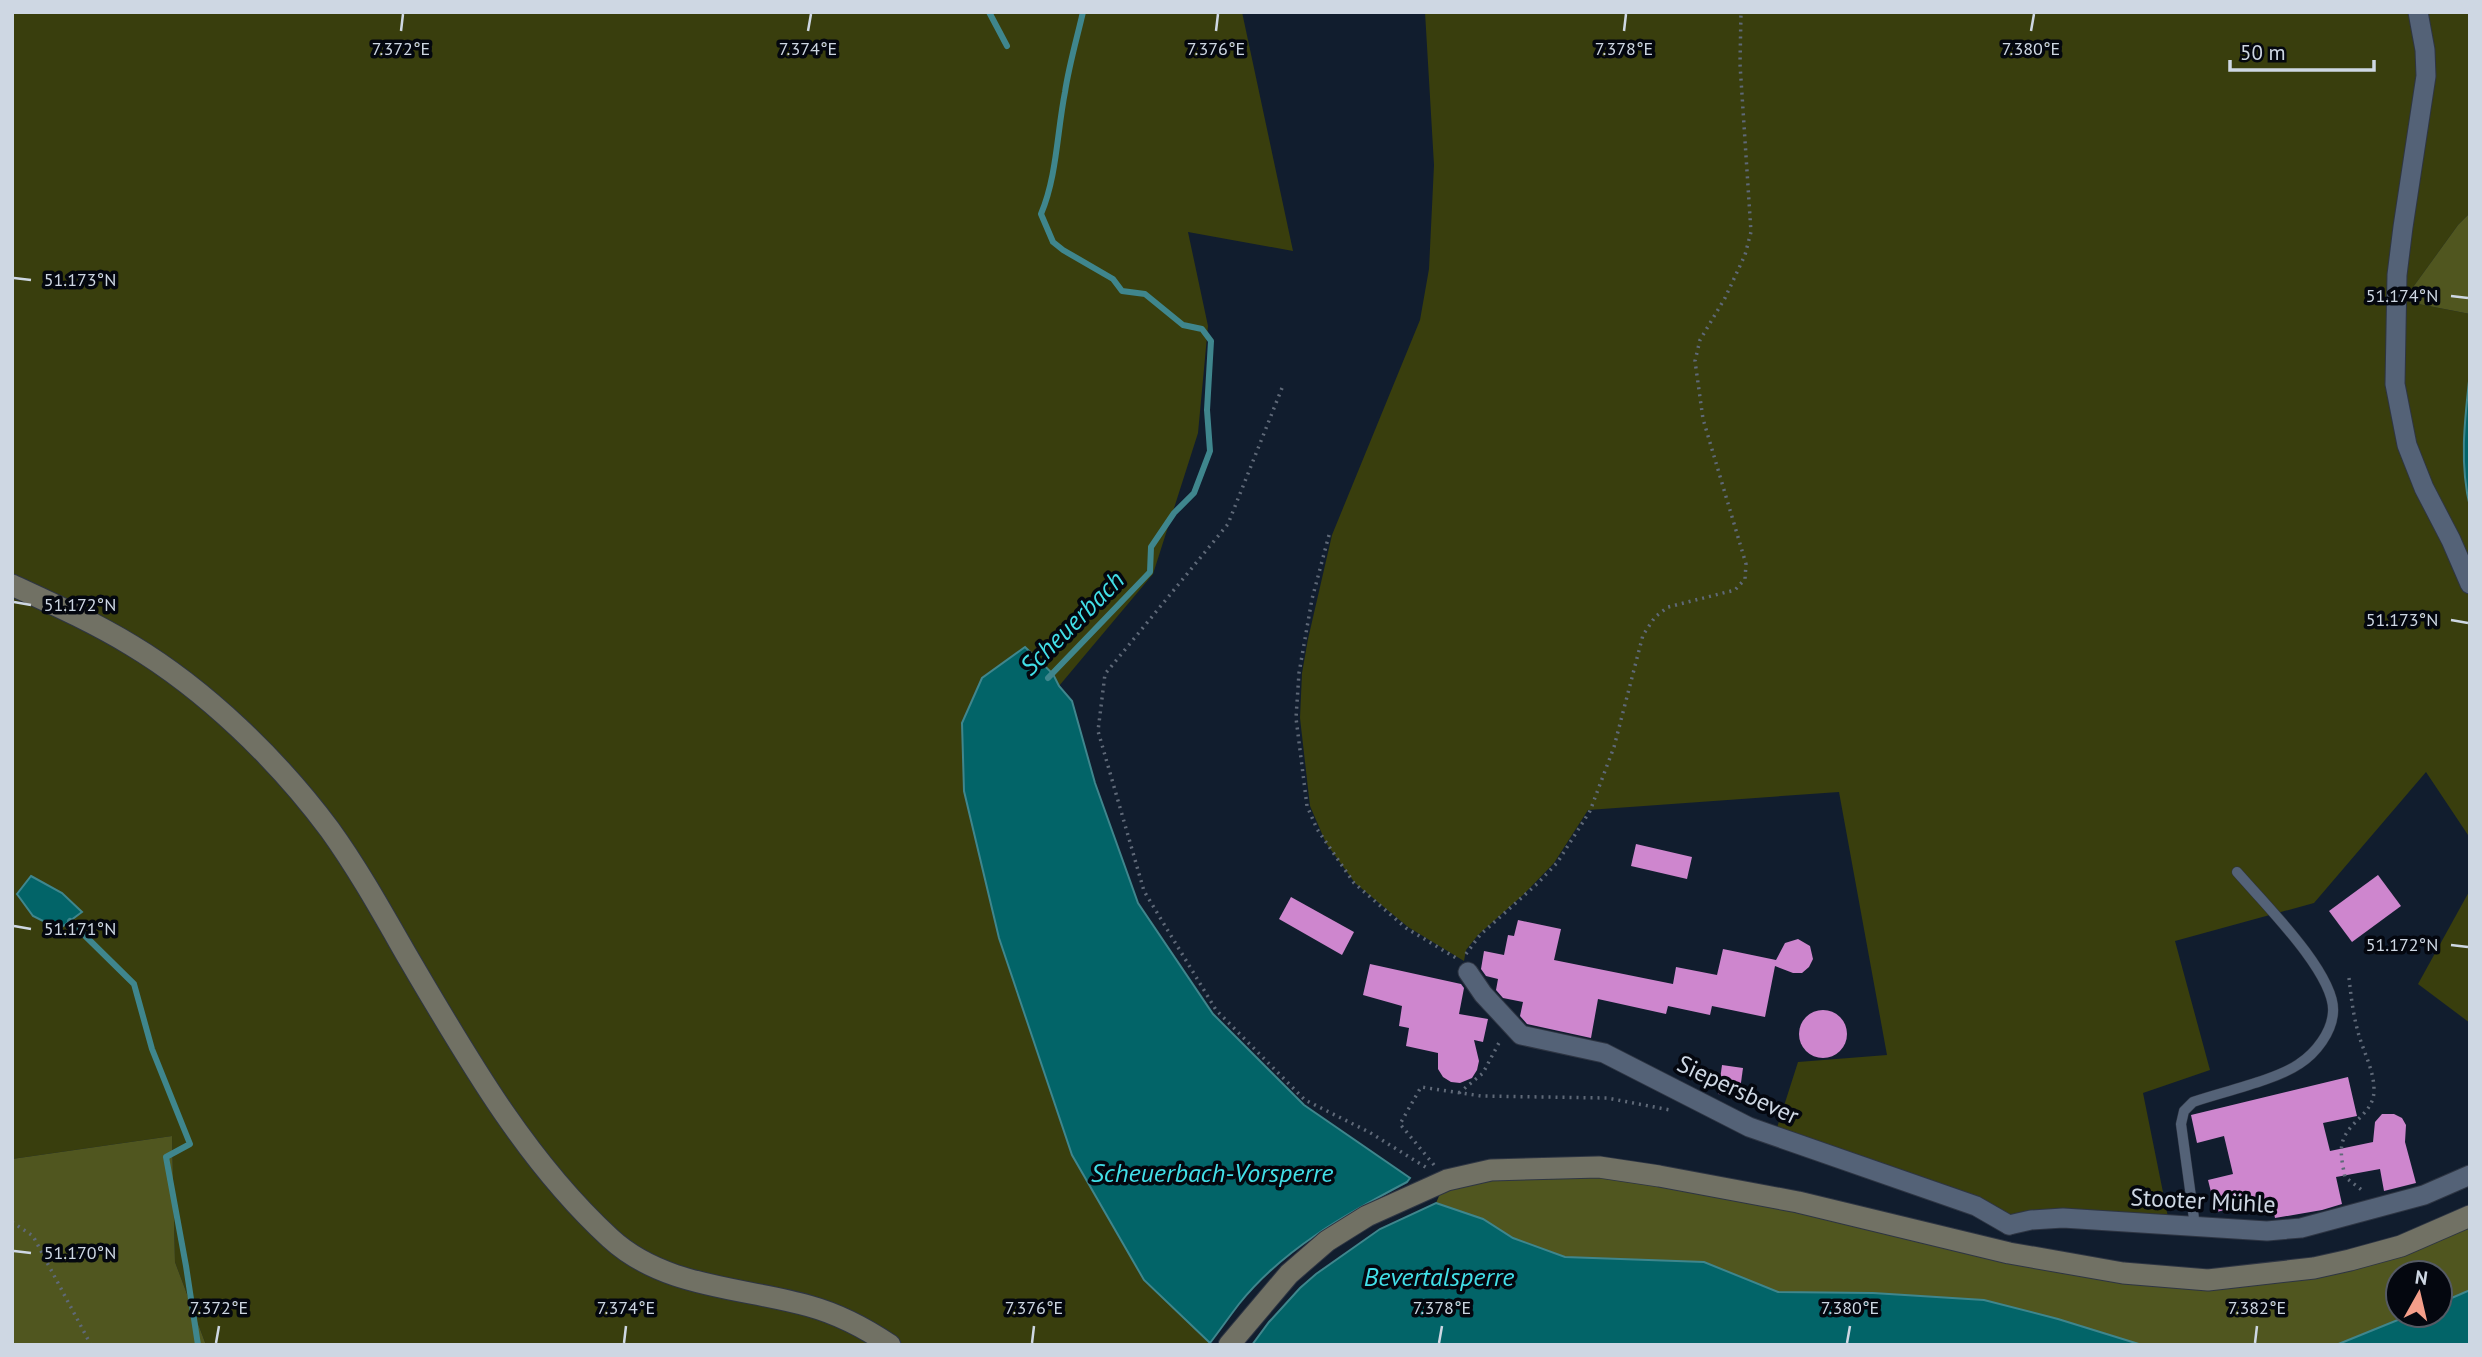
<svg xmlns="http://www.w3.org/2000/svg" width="2482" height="1357" font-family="'PT Sans',sans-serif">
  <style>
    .green { fill: #393e0d }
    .forest { fill: #50561f }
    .water { fill: #026468; stroke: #3f868d; stroke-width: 2 }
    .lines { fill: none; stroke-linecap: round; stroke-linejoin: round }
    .stream { stroke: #3f868d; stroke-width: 6 }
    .building { fill: #ce86ce }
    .lane-casing { stroke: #2e3543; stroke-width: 11 }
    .street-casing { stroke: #2e3543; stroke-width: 21 }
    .secondary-casing { stroke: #2e3543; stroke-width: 23 }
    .path { stroke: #5f6978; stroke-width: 3.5; stroke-dasharray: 2 5; stroke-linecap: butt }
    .lane { stroke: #546277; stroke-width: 10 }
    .street { stroke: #546277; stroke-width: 19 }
    .secondary { stroke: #717164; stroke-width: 21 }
    .ticks { fill: none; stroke: #ced7e3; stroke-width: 2.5 }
    .labels { text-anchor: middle; stroke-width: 7; stroke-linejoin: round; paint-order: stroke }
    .street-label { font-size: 24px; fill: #ced7e3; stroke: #04070f }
    .water-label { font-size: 26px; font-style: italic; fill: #42dfe8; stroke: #04070f }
    .ticks-label { font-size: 18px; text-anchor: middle; fill: #ced7e3; stroke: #04070f; stroke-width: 7; stroke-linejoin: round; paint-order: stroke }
  </style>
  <rect width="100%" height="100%" fill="#111d2e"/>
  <g class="green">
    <path d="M12,12H1242L1293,251L1188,232L1208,326L1198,433L1153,574L1059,686L1053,674L964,791L999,938L1072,1155L1144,1280L1210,1343L1209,1345H895L649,1261L534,1150L396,929L238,723L12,580Z"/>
    <path d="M1425,12H2411L2422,75L2388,296L2402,301L2407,228L2424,115L2432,78L2431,53L2423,12H2470V213L2458,225L2403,301L2470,314C2470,335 2471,355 2469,375C2466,419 2459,463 2470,507V838L2426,772L2314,903L2175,941L2210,1070L2143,1093L2169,1222C2116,1220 2061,1211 2010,1223L1978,1205L1775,1134L1798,1062L1887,1055L1839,792L1588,810L1554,863L1524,894L1478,935L1466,950L1464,961L1408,927L1355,883L1326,843L1310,806L1300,718L1302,673L1308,639L1332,535L1420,320L1429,269L1434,165Z"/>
    <path d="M12,590L170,676L299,797L440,1020L626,1255L807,1309L883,1345H206L175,1262L172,1136L12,1159Z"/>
    <path d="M2470,890V1023L2418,984Z"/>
  </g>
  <g class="forest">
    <path d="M2470,213V314L2403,301L2458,225Z"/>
    <path d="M172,1136L175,1262L206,1345H12V1159Z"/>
    <path d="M1598,1170L2210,1285L2470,1220V1290L2440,1303V1273H2398V1315H2410L2336,1345H2142L2058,1319L1984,1300L1873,1293L1778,1292L1704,1262L1565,1257L1513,1238L1483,1219L1436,1203L1443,1187L1494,1174Z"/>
  </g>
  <g class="water">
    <path d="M2470,372V507C2459,463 2465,417 2470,372Z"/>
    <path d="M1025,647L1053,674L1059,686L1072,701L1095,783L1138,903L1213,1014L1304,1105L1410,1178L1407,1182C1346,1214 1282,1250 1239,1304C1229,1317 1220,1330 1210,1343L1144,1280L1072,1155L999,938L964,791L962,723L982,678Z"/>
    <path d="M31,876L62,893L82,912L59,929L33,916L17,894Z"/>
    <path d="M1436,1203L1483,1219L1513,1238L1565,1257L1704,1262L1778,1292L1873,1293L1984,1300L2058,1319L2142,1345H1252L1269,1322L1300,1288L1316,1274L1380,1229Z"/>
    <path d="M2470,1290V1345H2336L2410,1315H2440V1303Z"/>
  </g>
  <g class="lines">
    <g class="stream">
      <path d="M989,12L1007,46"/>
      <path d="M1048,678L1150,572L1151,547L1174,513L1194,493L1210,451L1207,410L1211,341L1202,329L1183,325L1145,294L1122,291L1113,279L1063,250L1053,242L1041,214C1057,176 1057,132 1065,92C1069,65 1077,38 1083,12"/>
      <path d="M70,921L134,984L152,1049L190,1144L166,1157L186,1266L198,1345"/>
    </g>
  </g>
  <g class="building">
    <path d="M1636,844L1692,857L1687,879L1631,866Z"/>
    <path d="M2378,875L2401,906L2352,942L2329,911Z"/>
    <path d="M1291,897L1354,932L1342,955L1279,919Z"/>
    <path d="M1518,920L1561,929L1554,960L1673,984L1676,967L1717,975L1723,949L1776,960L1785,943L1798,939L1810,946L1813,959L1809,967L1802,973H1793L1775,966L1765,1017L1712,1006L1710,1015L1668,1006L1666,1014L1598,999L1591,1038L1527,1024L1520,1016L1523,1002L1503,998L1496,990L1498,979L1486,976L1481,969L1484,951L1504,955L1508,935L1514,936Z"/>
    <path d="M1370,964L1461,984L1464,988L1459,1014L1488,1019L1483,1042L1474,1040L1479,1061L1477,1070L1472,1078L1460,1083L1451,1082L1443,1077L1438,1069V1053L1406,1046L1409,1028L1399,1026L1402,1006L1363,995Z"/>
    <circle cx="1823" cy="1034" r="24"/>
    <path d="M1722,1065L1743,1068L1739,1097L1718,1094Z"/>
    <path d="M2348,1077L2357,1116L2323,1123L2330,1151L2373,1142L2375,1122L2382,1114H2394L2402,1118L2406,1125L2405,1142L2416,1183L2384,1191L2380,1169L2336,1177L2342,1204L2322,1210L2275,1218L2271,1200L2216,1212L2208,1180L2233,1174L2224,1136L2197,1143L2191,1115Z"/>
  </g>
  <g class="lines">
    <g class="lane-casing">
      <path id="lane" d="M2195,1226L2181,1124L2184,1111L2193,1102C2222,1092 2276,1080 2299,1064C2316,1053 2332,1032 2333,1012C2336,974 2262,901 2237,872"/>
    </g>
    <g class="street-casing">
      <g id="street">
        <path d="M2418,12L2425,50L2426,76L2403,227L2397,275L2395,384L2407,445L2424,488L2451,540L2470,584"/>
        <path d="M1468,972L1483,994L1521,1035L1604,1053L1749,1127L1976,1206L2009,1225"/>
        <path d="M2009,1225L2031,1220L2063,1218L2267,1231L2301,1228L2424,1195L2470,1175"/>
      </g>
    </g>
    <g class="secondary-casing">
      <g id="secondary">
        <path d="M12,585C53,604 93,622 131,645C206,690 278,760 330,830C358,869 382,912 406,954C465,1054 524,1159 610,1238C664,1288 742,1287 809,1306C838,1314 865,1328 890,1345"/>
        <path d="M1229,1345L1289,1274L1327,1241L1367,1216L1447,1180L1491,1170L1599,1167L1659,1176L1798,1202L2009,1253L2123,1273L2208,1280L2314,1268L2350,1260L2401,1246L2470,1216"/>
      </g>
    </g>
    <g class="path">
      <path d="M1282,388L1228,524L1105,674L1098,731L1144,891L1216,1010L1305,1100L1369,1132L1427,1168"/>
      <path d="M1329,535L1312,599L1299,673L1296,718L1307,806L1317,829L1354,883L1406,928L1456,958"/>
      <path d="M1466,954L1480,935L1537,884L1557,863L1590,811L1614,747L1643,635L1655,617L1668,607L1735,590L1745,579L1746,564L1703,419L1695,361L1700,340L1725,298L1745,255L1751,232L1740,64L1741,12"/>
      <path d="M2349,978C2351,996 2353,1014 2358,1032C2363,1051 2374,1070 2374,1090C2374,1115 2347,1121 2342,1144C2340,1154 2343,1167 2345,1177L2363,1191"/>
      <path d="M1459,1093L1483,1073L1501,1039"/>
      <path d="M1434,1165L1400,1124L1421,1087L1481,1096L1607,1098L1670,1110"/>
      <path d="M12,1222L33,1236L91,1345"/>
    </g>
    <use href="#lane" class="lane"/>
    <use href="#street" class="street"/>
    <use href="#secondary" class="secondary"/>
  </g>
  <path class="ticks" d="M401,31L403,14M808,31L811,14M1216,31L1218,14M1624,31L1626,14M2031,31L2034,14M14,278L31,280M2451,296L2468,298M14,602L31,605M2451,620L2468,623M14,926L31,929M2451,945L2468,947M14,1251L31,1253M216,1343L219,1326M624,1343L626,1326M1032,1343L1034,1326M1439,1343L1442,1326M1847,1343L1850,1326M2255,1343L2257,1326"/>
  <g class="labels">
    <g class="street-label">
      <text transform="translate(1738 1090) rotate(25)" y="8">Siepersbever</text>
      <text transform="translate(2203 1201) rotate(3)" y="8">Stooter Mühle</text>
    </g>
    <g class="water-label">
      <text transform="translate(1072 623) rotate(-45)" y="9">Scheuerbach</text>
      <text x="1212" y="1182">Scheuerbach-Vorsperre</text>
      <text x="1439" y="1286">Bevertalsperre</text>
    </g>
  </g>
  <g class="ticks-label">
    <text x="401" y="55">7.372°E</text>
    <text x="808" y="55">7.374°E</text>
    <text x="1216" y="55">7.376°E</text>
    <text x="1624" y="55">7.378°E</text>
    <text x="2031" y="55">7.380°E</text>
    <text x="80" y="286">51.173°N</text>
    <text x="2402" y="302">51.174°N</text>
    <text x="80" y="611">51.172°N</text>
    <text x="2402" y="626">51.173°N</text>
    <text x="80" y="935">51.171°N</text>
    <text x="2402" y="951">51.172°N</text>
    <text x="80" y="1259">51.170°N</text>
    <text x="219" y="1314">7.372°E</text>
    <text x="626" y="1314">7.374°E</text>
    <text x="1034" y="1314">7.376°E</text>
    <text x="1442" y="1314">7.378°E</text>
    <text x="1850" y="1314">7.380°E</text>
    <text x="2257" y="1314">7.382°E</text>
  </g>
  <rect width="2482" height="1357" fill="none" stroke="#ced7e3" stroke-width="28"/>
  <g transform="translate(2419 1294) rotate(8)"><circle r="33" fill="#04070f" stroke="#555a64" stroke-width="2"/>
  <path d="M0-5L12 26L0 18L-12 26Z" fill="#f49e8a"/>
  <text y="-10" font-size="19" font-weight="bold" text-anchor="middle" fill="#ced7e3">N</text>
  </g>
  <path d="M2230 60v10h144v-10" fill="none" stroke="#ced7e3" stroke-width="3.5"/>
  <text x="2240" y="60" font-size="21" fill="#ced7e3" stroke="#04070f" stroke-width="5" paint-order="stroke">50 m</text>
</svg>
